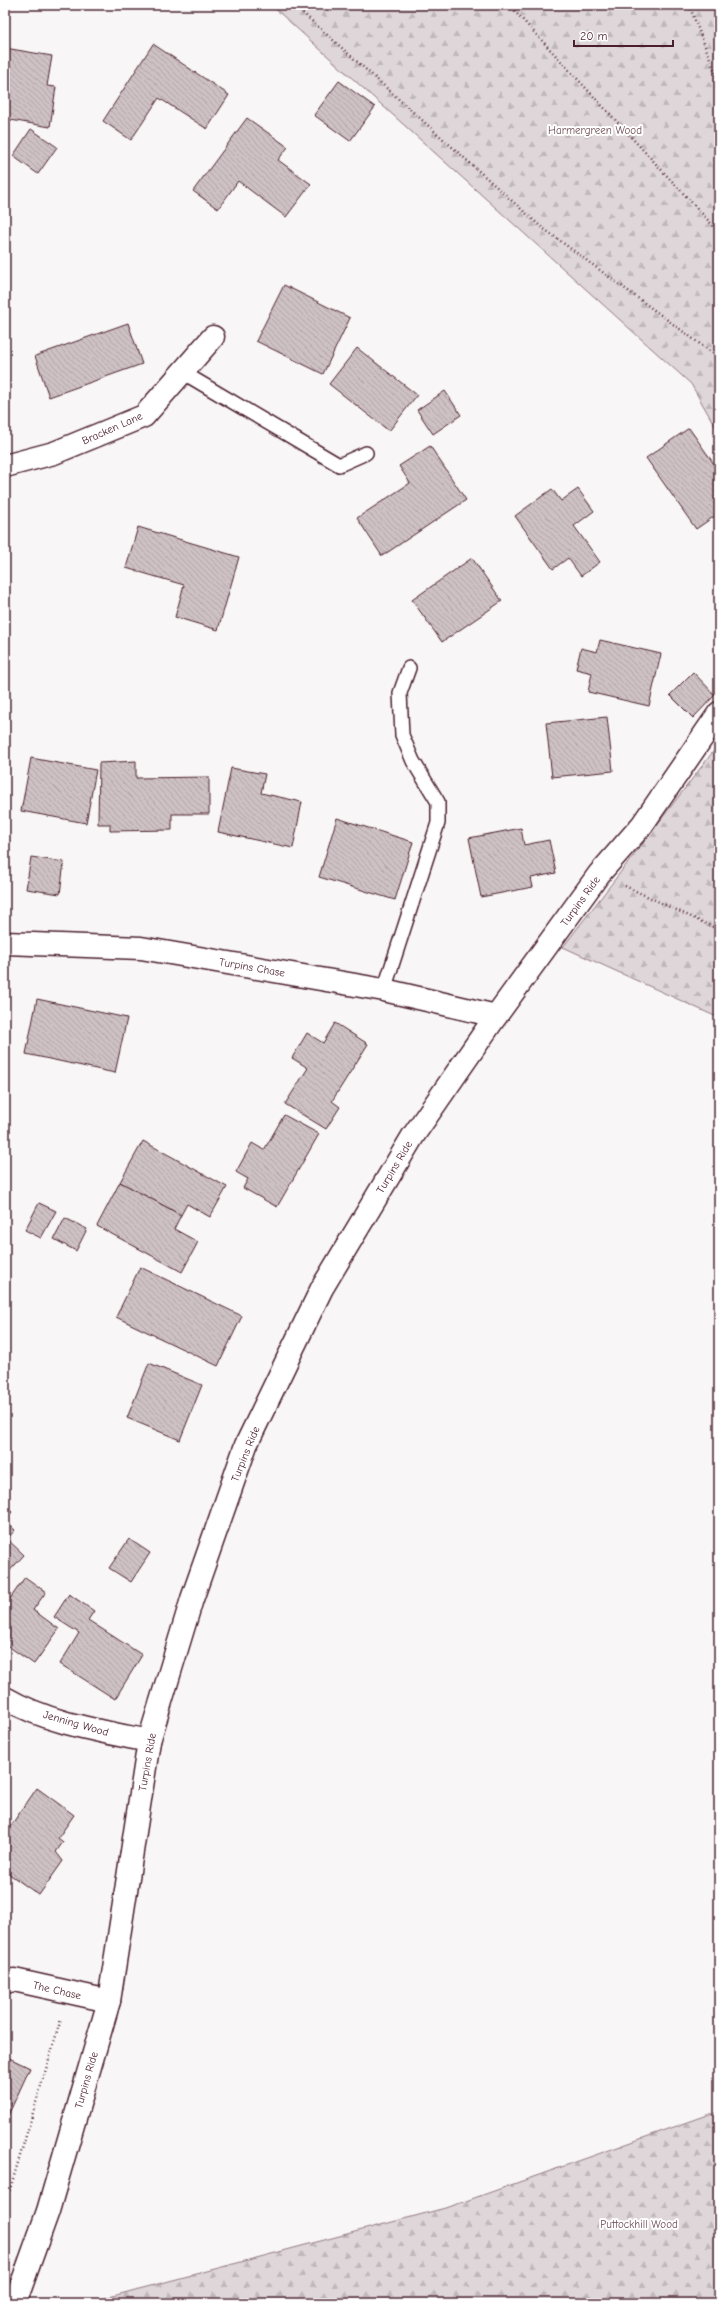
<svg xmlns="http://www.w3.org/2000/svg" width="724" height="2308" font-family="'Comic Neue',sans-serif">
  <style>
    .forest { fill: url(#forest-firs); stroke: #947a82 }
    .building { fill: url(#building-back-hatch); stroke: #4a1f2b }
    .lines { fill: none; stroke-linecap: round; stroke-linejoin: round }
    .service-casing { stroke: #4a1f2b; stroke-width: 16 }
    .minor-casing { stroke: #4a1f2b; stroke-width: 25 }
    .path { stroke: #4a1f2b; stroke-width: 2.5; stroke-dasharray: 1 3; stroke-linecap: butt }
    .service { stroke: #fff; stroke-width: 13 }
    .minor { stroke: #fff; stroke-width: 22 }
    .labels { text-anchor: middle; stroke-width: 4; stroke-linejoin: round; paint-order: stroke }
    .park-label { font-size: 11px; fill: #6f4d56; stroke: #fff }
    .street-label { font-size: 11px; fill: #4a1f2b; stroke: #fff }
  </style>
  <defs>
    <pattern id="forest-firs" width="22" height="20" patternUnits="userSpaceOnUse"><rect width="22" height="20" fill="#ded6d9"/><path d="M5 1l3.5 6h-7zM16 11l3.5 6h-7z" fill="#c0b7ba"/></pattern>
    <pattern id="building-back-hatch" width="6" height="6" patternUnits="userSpaceOnUse"><rect width="6" height="6" fill="#cdc1c4"/><path d="M-1 5l2 2M0 0l6 6M5-1l2 2" fill="none" stroke="#b2a5a9"/></pattern>
  </defs>
  <rect width="100%" height="100%" fill="#f8f6f7"/>
  <filter id="ink" filterUnits="userSpaceOnUse"><feTurbulence type="fractalNoise" baseFrequency=".025" numOctaves="2"/><feDisplacementMap in="SourceGraphic" scale="8" xChannelSelector="R" yChannelSelector="G"/><feConvolveMatrix kernelMatrix="1 2 1 2 8 2 1 2 1" color-interpolation-filters="sRGB"/></filter>
  <g filter="url(#ink)">
    <g class="forest">
      <path d="M271,5H719V433L691,384Z"/>
      <path d="M719,744V1018L563,947Z"/>
      <path d="M719,2111V2303H86L449,2207Z"/>
    </g>
    <g class="building">
      <path d="M153,44L229,95L207,129L159,98L131,140L103,121Z"/>
      <path d="M5,48L52,56L47,86L56,87L50,127L5,119Z"/>
      <path d="M339,81L375,107L350,141L314,115Z"/>
      <path d="M247,118L288,147L278,160L311,184L286,217L238,181L218,209L193,191Z"/>
      <path d="M31,129L57,147L38,174L13,156Z"/>
      <path d="M284,285L350,318L323,374L256,341Z"/>
      <path d="M128,323L142,364L49,397L35,356Z"/>
      <path d="M357,348L417,395L389,431L329,384Z"/>
      <path d="M445,391L461,415L433,434L417,410Z"/>
      <path d="M689,428L719,471V513L696,529L646,458Z"/>
      <path d="M430,446L466,500L382,556L357,518L410,483L399,466Z"/>
      <path d="M552,489L561,501L578,489L594,511L574,526L600,562L581,576L568,558L553,569L515,516Z"/>
      <path d="M138,527L239,557L218,630L175,617L184,585L126,568Z"/>
      <path d="M472,558L502,601L442,642L412,600Z"/>
      <path d="M600,640L661,654L649,706L588,692L592,673L576,669L581,648L597,652Z"/>
      <path d="M693,672L715,695L693,718L670,695Z"/>
      <path d="M607,717L613,771L552,777L546,723Z"/>
      <path d="M31,758L96,770L86,823L21,811Z"/>
      <path d="M136,761V778L209,777V814H172V830L110,831V824H98L99,763Z"/>
      <path d="M231,768L265,774L261,793L302,802L293,848L218,832Z"/>
      <path d="M337,818L413,842L395,900L319,877Z"/>
      <path d="M521,828L524,845L549,840L556,873L531,878L533,887L481,897L469,838Z"/>
      <path d="M31,857L64,862L60,894L26,889Z"/>
      <path d="M37,999L127,1018L115,1073L26,1054Z"/>
      <path d="M335,1023L368,1044L332,1101L340,1107L326,1129L285,1104L308,1068L292,1058L307,1033L323,1043Z"/>
      <path d="M284,1115L319,1134L277,1207L243,1188L248,1179L236,1172L252,1143L264,1150Z"/>
      <path d="M143,1141L227,1187L210,1217L187,1204L181,1215L120,1182Z"/>
      <path d="M120,1182L181,1215L174,1229L198,1242L182,1272L97,1226Z"/>
      <path d="M39,1203L56,1211L41,1238L25,1230Z"/>
      <path d="M65,1218L87,1229L76,1251L54,1239Z"/>
      <path d="M140,1267L242,1316L218,1366L116,1317Z"/>
      <path d="M149,1363L202,1385L180,1440L127,1418Z"/>
      <path d="M5,1506L12,1512L5,1520Z"/>
      <path d="M5,1521L15,1530L7,1539L24,1555L5,1576Z"/>
      <path d="M129,1539L150,1553L131,1582L109,1568Z"/>
      <path d="M25,1577L46,1592L33,1610L59,1629L34,1664L5,1644V1606Z"/>
      <path d="M69,1594L94,1611L88,1620L142,1655L115,1699L60,1664L79,1633L54,1617Z"/>
      <path d="M37,1788L74,1815L58,1838L63,1842L56,1852L63,1861L39,1895L5,1871V1834Z"/>
      <path d="M5,2056L30,2068L5,2122Z"/>
    </g>
    <g class="lines">
      <g class="service-casing">
        <g id="service">
          <path d="M182,372L339,465L366,453"/>
          <path d="M384,990L438,823V802L413,761L402,735L400,693L409,668"/>
        </g>
      </g>
      <g class="minor-casing">
        <g id="minor">
          <path d="M5,466L54,453L144,416L213,337"/>
          <path d="M5,943L141,948L384,990L496,1016"/>
          <path d="M5,1698C48,1723 100,1731 149,1741"/>
          <path d="M5,1982L14,1980L109,2001"/>
          <path d="M15,2303L48,2211L109,2001L149,1741L192,1599L246,1445L322,1288L413,1136L496,1016L599,874L642,825L719,713"/>
        </g>
      </g>
      <g class="path">
        <path d="M294,5L540,226L719,358"/>
        <path d="M509,5L719,232"/>
        <path d="M689,5L719,82"/>
        <path d="M625,886L719,930"/>
        <path d="M5,2206L61,2019"/>
      </g>
      <use href="#service" class="service"/>
      <use href="#minor" class="minor"/>
    </g>
  </g>
  <g class="labels">
    <g class="park-label">
      <text x="595" y="134">Harmergreen Wood</text>
      <text x="639" y="2228">Puttockhill Wood</text>
    </g>
    <g class="street-label">
      <text transform="translate(112 428) rotate(-24)" y="4">Bracken Lane</text>
      <text transform="translate(580 901) rotate(-54)" y="4">Turpins Ride</text>
      <text transform="translate(252 967) rotate(10)" y="4">Turpins Chase</text>
      <text transform="translate(394 1167) rotate(-59)" y="4">Turpins Ride</text>
      <text transform="translate(245 1454) rotate(-68)" y="4">Turpins Ride</text>
      <text transform="translate(76 1723) rotate(16)" y="4">Jenning Wood</text>
      <text transform="translate(147 1762) rotate(-80)" y="4">Turpins Ride</text>
      <text transform="translate(57 1990) rotate(13)" y="4">The Chase</text>
      <text transform="translate(86 2080) rotate(-74)" y="4">Turpins Ride</text>
    </g>
  </g>
  <rect width="724" height="2308" fill="none" stroke="#fff" stroke-width="20"/>
  <rect x="10" y="10" width="704" height="2288" fill="none" stroke="#4a1f2b" stroke-width="1.5" filter="url(#ink)"/>
  <path d="M574 40v6h99v-6" fill="none" stroke="#4a1f2b" stroke-width="2"/>
  <text x="580" y="40" font-size="12" fill="#4a1f2b" stroke="#ffffff" stroke-width="3" paint-order="stroke">20 m</text>
</svg>
